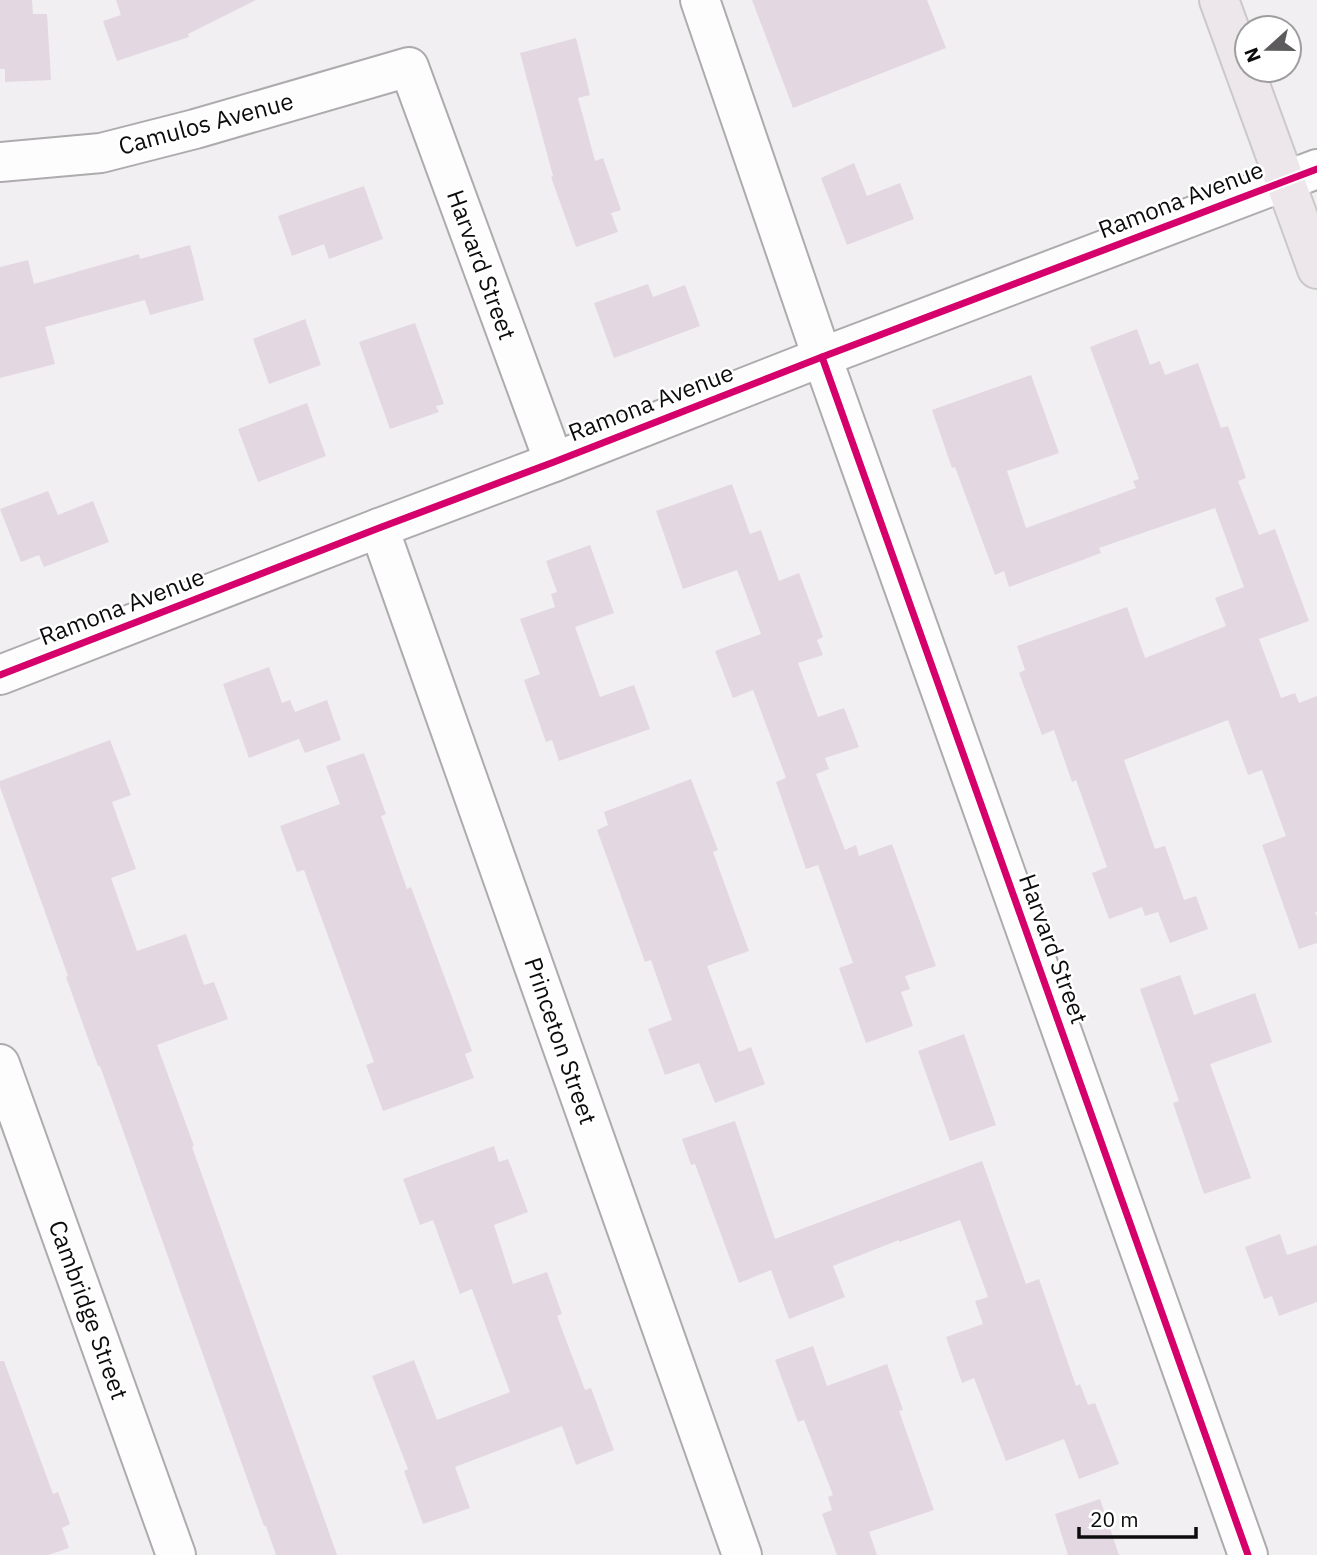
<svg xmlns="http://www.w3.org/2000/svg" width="1317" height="1555" font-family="'IBM Plex Sans',sans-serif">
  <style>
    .building { fill: #e3d8e1 }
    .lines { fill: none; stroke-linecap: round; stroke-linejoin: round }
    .minor-casing { stroke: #adabad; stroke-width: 42 }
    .major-casing { stroke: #cac9ca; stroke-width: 42 }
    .minor { stroke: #fdfdfd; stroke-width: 38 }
    .major { stroke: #ede7ec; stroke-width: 38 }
    .cycleway-casing { stroke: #fff; stroke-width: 11 }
    .cycleway { stroke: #d6006c; stroke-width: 7 }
    .labels { text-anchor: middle; stroke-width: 5; stroke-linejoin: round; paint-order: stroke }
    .street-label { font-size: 24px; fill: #0d0c0d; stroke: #fff }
  </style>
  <rect width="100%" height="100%" fill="#f1eff1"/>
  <g class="building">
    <path d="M0,0H32L33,14H47L51,80L5,82V69H0Z"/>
    <path d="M116,0H256L188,34L189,37L117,61L103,21L121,15Z"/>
    <path d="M752,0H927L946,48L793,108Z"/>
    <path d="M576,38L590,95L578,98L595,161L603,158L621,210L611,213L618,232L576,247L551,177L553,176L520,53Z"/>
    <path d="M854,163L867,196L900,183L914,219L847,245L821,178Z"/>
    <path d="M364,186L383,239L329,259L324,244L292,256L278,216Z"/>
    <path d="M190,245L204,300L150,315L145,300L45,327L55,364L0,378V267L28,260L34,284L139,254L140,259Z"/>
    <path d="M648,284L653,297L685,285L700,326L614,358L594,303Z"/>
    <path d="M305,319L321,365L269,384L253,339Z"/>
    <path d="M415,323L444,404L436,406L439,412L390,429L359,342Z"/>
    <path d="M1137,329L1150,365L1160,361L1165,375L1198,363L1221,428L1228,426L1246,478L1238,481L1259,535L1275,529L1309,621L1259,639L1281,698L1295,693L1299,703L1317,696V912H1315L1317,917V943L1299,949L1262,845L1286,836L1262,770L1248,775L1228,720L1124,760L1155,849L1165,846L1184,900L1196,896L1208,929L1170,943L1158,912L1145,916L1142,907L1109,919L1092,873L1107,867L1076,780L1072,782L1054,730L1042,735L1019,673L1025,670L1017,646L1127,607L1145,658L1226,626L1215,598L1244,587L1215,508L1099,548L1101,553L1009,587L1004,571L995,575L955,467L952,468L932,410L1031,375L1059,453L1007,471L1026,528L1136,488L1133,481L1139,479L1090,347Z"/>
    <path d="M307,403L326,456L258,482L238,429Z"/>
    <path d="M732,484L750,534L761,530L779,581L799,573L823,637L817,640L823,655L798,663L818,717L844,708L859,747L825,758L829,769L816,774L845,850L856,845L859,856L892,844L936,966L905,976L910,989L901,992L913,1026L866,1043L839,968L853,963L818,865L806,869L776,782L786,778L753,690L733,698L715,651L761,634L737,570L683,589L656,511Z"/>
    <path d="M48,491L58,515L93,501L109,542L44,567L39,555L21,562L0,509Z"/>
    <path d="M590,545L614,613L575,627L600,697L634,685L650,729L559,761L552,740L546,742L524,680L540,674L520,619L555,607L551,594L557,592L546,561Z"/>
    <path d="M269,667L282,703L290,700L295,712L327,700L341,740L305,753L299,739L249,758L223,684Z"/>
    <path d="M110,740L131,795L112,802L136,869L111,878L137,951L186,934L204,985L214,982L228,1019L157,1045L194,1146L192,1147L337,1555H276L266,1526H264L100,1066H98L66,977L68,976L0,787V781Z"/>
    <path d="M364,753L386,814L381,816L407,889L411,887L472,1051L465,1054L474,1078L383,1111L366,1065L374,1062L304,870L297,872L280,826L340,804L326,766Z"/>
    <path d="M691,779L718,850L713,852L749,951L707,966L739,1052L751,1047L765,1084L715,1103L699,1063L665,1075L648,1029L672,1020L651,960L645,962L597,830L608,825L604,812Z"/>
    <path d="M1180,975L1194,1015L1255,993L1272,1042L1210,1064L1251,1178L1204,1194L1173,1103L1179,1101L1140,989Z"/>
    <path d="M964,1034L996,1125L950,1141L918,1051Z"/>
    <path d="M735,1121L775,1239L982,1161L1026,1284L1039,1279L1076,1386L1080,1384L1088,1405L1095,1403L1119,1464L1079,1479L1064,1439L1006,1461L974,1378L962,1383L946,1337L983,1324L975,1301L988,1297L960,1220L899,1242V1240L833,1266L845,1297L789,1319L771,1270L739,1283L695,1164L691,1165L682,1139Z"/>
    <path d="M494,1146L499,1162L508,1159L528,1212L494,1225L513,1284L547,1272L562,1314L557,1316L585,1390L591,1388L614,1450L576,1465L562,1426L455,1467L470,1508L423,1524L404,1471L408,1469L372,1376L414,1360L437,1420L510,1392L472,1289L460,1294L433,1220L420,1225L403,1179Z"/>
    <path d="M1280,1234L1287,1255L1317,1245V1302L1279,1316L1272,1296L1264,1299L1245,1247Z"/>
    <path d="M813,1346L827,1386L887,1364L903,1410L899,1411L934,1510L869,1532L877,1555H837L822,1514L832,1510L828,1497L833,1495L804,1420L798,1422L775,1360Z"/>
    <path d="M0,1361H4L53,1494L58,1492L70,1524L62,1528L69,1548L48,1555H0Z"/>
    <path d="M1100,1499L1119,1555H1068L1055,1514Z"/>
  </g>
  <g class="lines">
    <g class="minor-casing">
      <g id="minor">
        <path d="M700,0L822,357L1248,1555"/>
        <path d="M0,162L101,153L195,129L409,67L554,462"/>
        <path d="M379,528L742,1555"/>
        <path d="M0,675L379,528L554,462L822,357L1317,169"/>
        <path d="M0,1064L176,1555"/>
      </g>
    </g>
    <g class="major-casing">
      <path id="major" d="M1219,0L1317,269"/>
    </g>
    <use href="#minor" class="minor"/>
    <use href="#major" class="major"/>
    <g class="cycleway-casing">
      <g id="cycleway">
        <path d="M822,357L1248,1555"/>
        <path d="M0,675L379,528L554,462L822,357L1317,169"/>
      </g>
    </g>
    <use href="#cycleway" class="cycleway"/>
  </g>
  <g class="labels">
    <g class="street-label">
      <text transform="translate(206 124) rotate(-15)" y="8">Camulos Avenue</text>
      <text transform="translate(1181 200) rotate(-21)" y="8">Ramona Avenue</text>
      <text transform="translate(481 265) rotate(70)" y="8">Harvard Street</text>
      <text transform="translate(651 403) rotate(-21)" y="8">Ramona Avenue</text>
      <text transform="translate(122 607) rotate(-21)" y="8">Ramona Avenue</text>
      <text transform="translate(1053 949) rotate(70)" y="8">Harvard Street</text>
      <text transform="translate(560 1041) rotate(71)" y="8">Princeton Street</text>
      <text transform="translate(88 1310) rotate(70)" y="8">Cambridge Street</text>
    </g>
  </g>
  <g transform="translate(1268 49) rotate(249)"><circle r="33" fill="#ffffff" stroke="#9e9e9e" stroke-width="2"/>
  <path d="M0-5L12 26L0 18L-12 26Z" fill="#5d5b5d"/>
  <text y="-10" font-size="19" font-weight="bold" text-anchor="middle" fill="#0d0c0d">N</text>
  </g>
  <path d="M1079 1527v10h117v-10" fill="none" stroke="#0d0c0d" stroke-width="3.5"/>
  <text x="1090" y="1527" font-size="21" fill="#0d0c0d" stroke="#ffffff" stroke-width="5" paint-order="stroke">20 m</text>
</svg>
